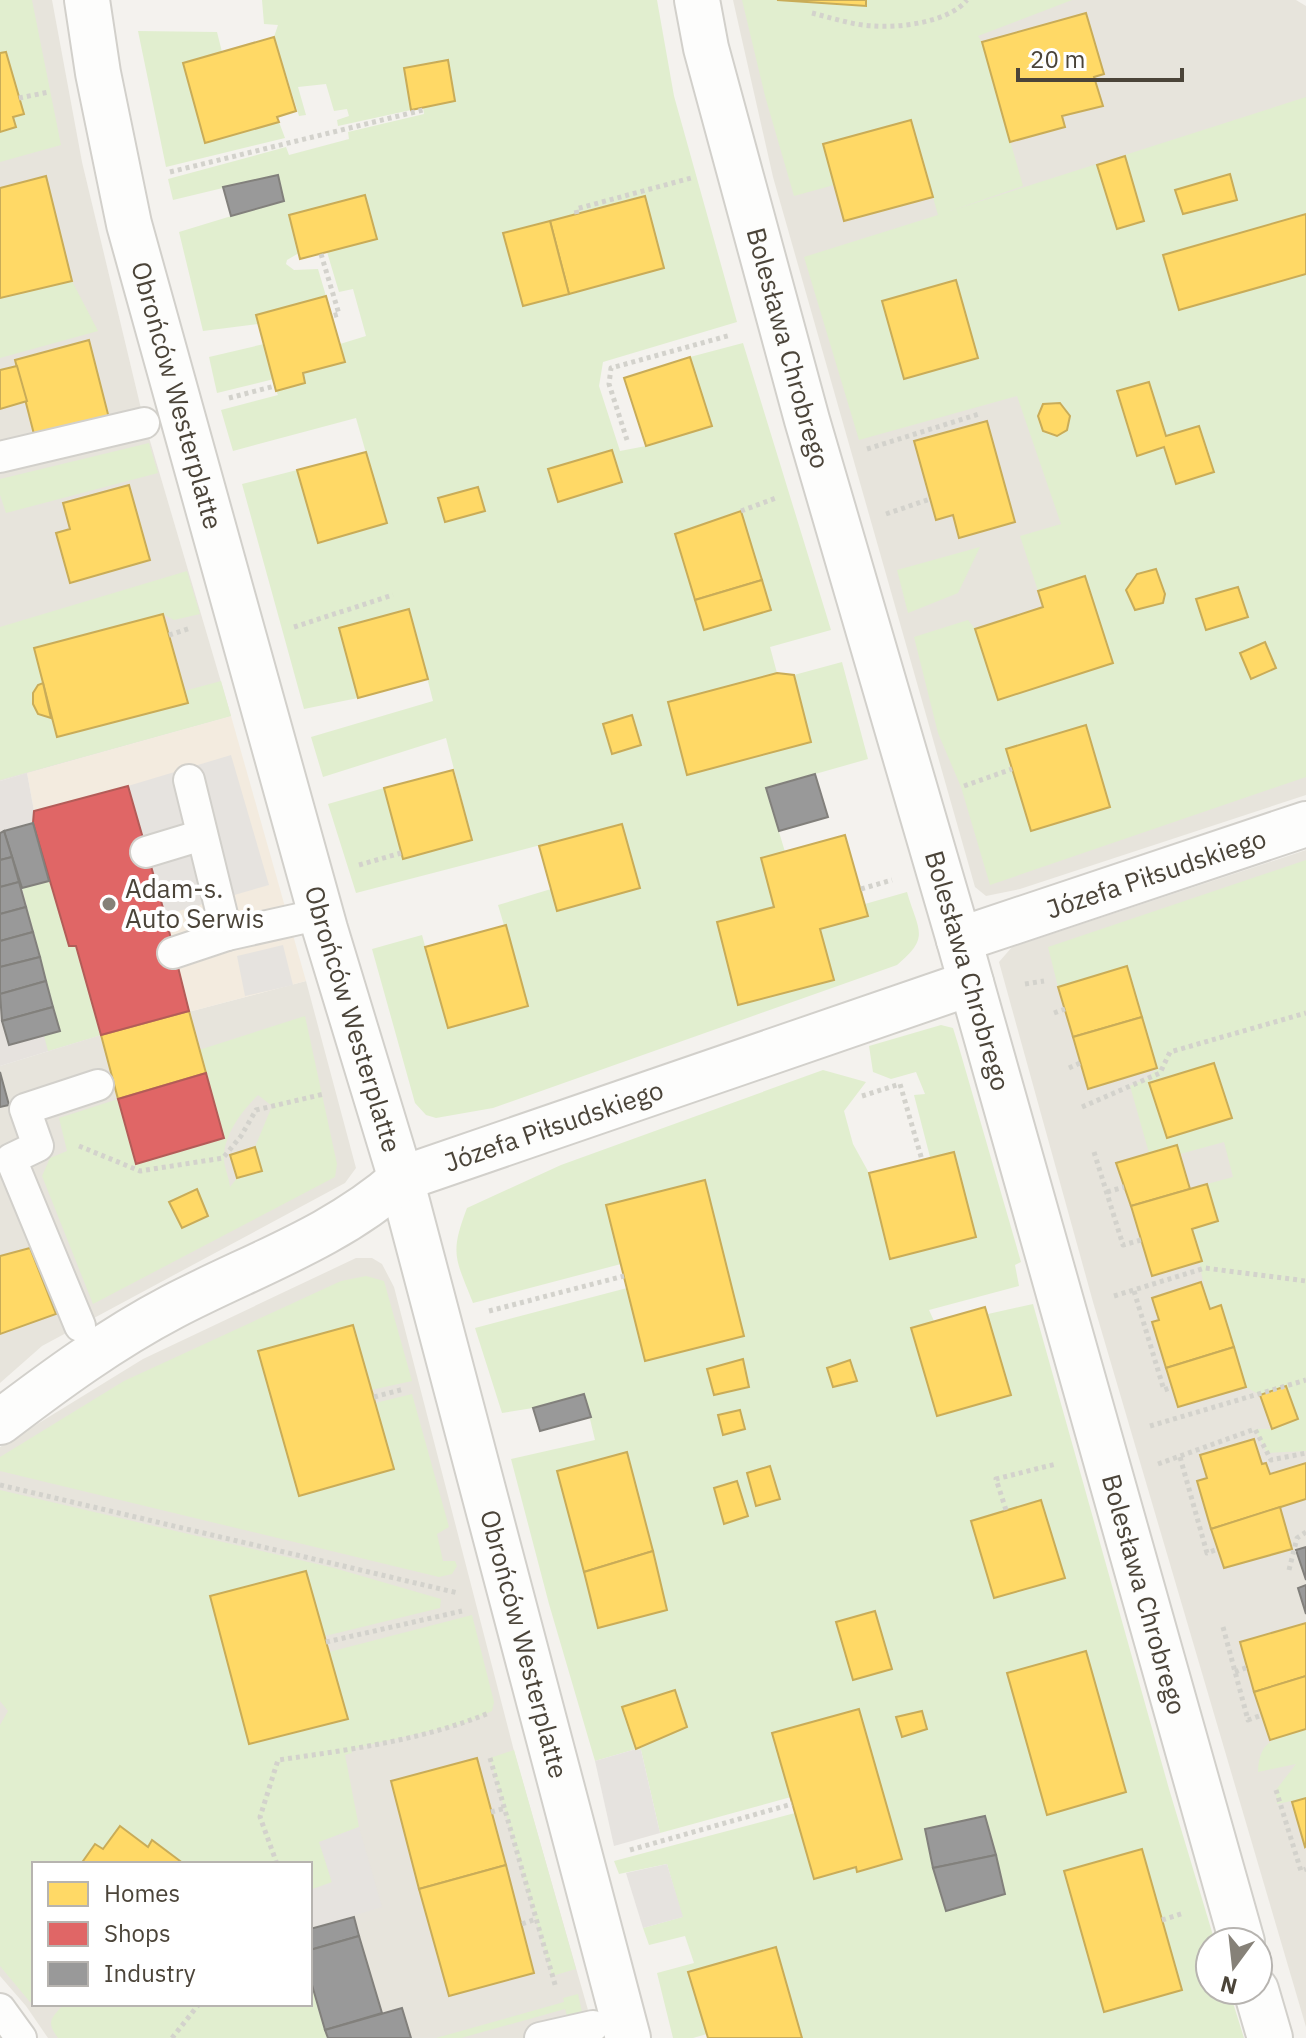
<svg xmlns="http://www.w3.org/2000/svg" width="1306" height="2038" font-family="'IBM Plex Sans',sans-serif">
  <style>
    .residential { fill: #e7e4dc; fill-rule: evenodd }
    .commercial { fill: #f3ebdf }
    .industrial { fill: #e6e2de }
    .green { fill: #e1eecf; fill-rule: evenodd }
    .parking { fill: #e6e3df }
    .homes { fill: #ffd966; stroke: #c9ac58; stroke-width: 2 }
    .shops { fill: #e06666; stroke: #b35c58; stroke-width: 2 }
    .industry { fill: #999; stroke: #82807c; stroke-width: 2 }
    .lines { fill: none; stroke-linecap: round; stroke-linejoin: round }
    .lane-casing { stroke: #d2d0cb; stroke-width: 34 }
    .street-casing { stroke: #d2d0cb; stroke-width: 48 }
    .path { stroke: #d3d2cc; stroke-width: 5; stroke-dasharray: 4 4; stroke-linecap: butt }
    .lane { stroke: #fdfdfc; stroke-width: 30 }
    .street { stroke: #fdfdfc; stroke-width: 44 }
    .poi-dot { fill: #868178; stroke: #fff; stroke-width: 3 }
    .labels { text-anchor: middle; stroke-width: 8; stroke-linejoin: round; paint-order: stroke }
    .street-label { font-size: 26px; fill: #4b4439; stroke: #fff }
    .poi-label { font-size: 26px; fill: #4b4439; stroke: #fff; text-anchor: start }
  </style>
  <rect width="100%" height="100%" fill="#f4f2ee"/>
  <g class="residential">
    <path d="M0,0H52L82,162L143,417L231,716L0,781Z"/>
    <path d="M733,0H1296L1306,6V795L1020,889L986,896L975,887L773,177Z"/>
    <path d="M1306,850V2027L1093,1302L999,962L1012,947Z"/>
    <path d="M306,981L356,1168L345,1183L42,1346L0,1383V1066L101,1035Z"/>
    <path d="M356,1258H372L382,1264L394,1287L514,1751L596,2038H48L26,2006L0,1976V1447L143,1359ZM34,1864H310V2004H34Z"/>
  </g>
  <path class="commercial" d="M231,716L306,981L101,1035L76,946L70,947L33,823L34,811L27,773Z"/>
  <path class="industrial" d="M27,773L34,811L33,823L69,945L76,946L101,1035L0,1066V781Z"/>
  <g class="green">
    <path d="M0,0H32L61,145L0,162Z"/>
    <path d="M262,0H657L674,96L737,322L603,362L599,386L620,451L646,446L711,426L690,357L743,343L831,630L770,647L777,673L669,702L688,775L811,742L794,675L842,662L868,759L766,788L785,852L761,858L774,907L717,922L738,1004L834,980L820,929L868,916L865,904L907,892C918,931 931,937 897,965L493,1108L436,1118L426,1115L415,1103L372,949L422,935L448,1028L528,1006L498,905L551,889L557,911L640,888L621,824L356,893L328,804L384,788L403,859L472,840L446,738L323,777L311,737L433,701L410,610L340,628L358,698L304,709L242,484L297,470L318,543L386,523L356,418L233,451L221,410L278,395L276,391L305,383L303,373L344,362L340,344L366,336L353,289L339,292L327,252L376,239L366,196L299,253L287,260L286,264L294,270L318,269L326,296L256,315L258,324L203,331L179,232L284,200L277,175L173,200L168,179L286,147L289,155L349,139L348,132L424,114L423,107L455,101L447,60L404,68L411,110L338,126L337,120L349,116L347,109L334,111L326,84L298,87L306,115L299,116L274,37L278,25L264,24ZM611,450L622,483L558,501L548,469Z"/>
    <path d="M742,0H1072L978,36L982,42L1023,186L950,211L1306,97V777L990,885L961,787L938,733L914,637L968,620L975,629L998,699L1085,576L1038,591L1020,536L1061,524L1017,396L859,440L804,257L938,215L911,120L824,144L834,185L794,196L765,96Z"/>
    <path d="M138,31L217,32L222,52L183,63L205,143L279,122L285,138L166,167Z"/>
    <path d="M72,281L98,331L0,358V298Z"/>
    <path d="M264,344L274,379L217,393L209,357Z"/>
    <path d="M149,443L158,473L6,513L0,495V479Z"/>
    <path d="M980,547L958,593L908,613L897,570Z"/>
    <path d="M187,571L200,614L174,620L163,614L34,648L43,683C29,689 32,703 38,714L51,718L57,736L187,703L184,691L221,681L231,716L0,780V627Z"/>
    <path d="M1306,860V1451L1267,1453L1255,1429H1272L1298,1419L1285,1387L1260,1395L1246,1387L1221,1306L1210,1309C1201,1282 1200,1256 1192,1229L1218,1222L1207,1184L1233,1177L1224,1142L1180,1154L1177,1145L1149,1153L1130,1086L1148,1078L1157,1068L1127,967L1058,987L1048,947ZM1213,1063L1231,1117L1167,1138L1150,1083Z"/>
    <path d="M49,881L69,946H76L101,1035L48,1051L44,1036L60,1031L22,888Z"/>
    <path d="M305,1016L337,1164L335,1177L93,1304L42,1176L50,1158L67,1151L59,1118L118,1099L136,1163L199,1050ZM258,1095L272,1106L255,1147L262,1171L237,1178L230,1187C229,1177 223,1165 224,1156C225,1133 242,1111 258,1095ZM197,1190L208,1216L182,1228L169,1202Z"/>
    <path d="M941,1025L953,1028L958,1044L1021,1262L1015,1265L1019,1286L929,1310L934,1321L985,1307L988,1314L1033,1304L1169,1789L1215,1942H1210V1990H1229L1244,2038H802L776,1947L688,1972L707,2034L693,2038H673L657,1973L694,1963L685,1936L649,1945L643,1928L682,1917L667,1864L619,1874L614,1861L795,1813L814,1879L856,1867L857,1871L901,1859L791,1797L660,1833L641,1750L636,1749L595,1761L549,1604L511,1459L595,1440L584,1394L533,1408L502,1413L475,1328L627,1288L645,1360L744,1336L705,1181L606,1205L621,1264L473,1303C456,1259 449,1255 467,1208L561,1165L823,1070L866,1082L844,1111L853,1144L869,1173L890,1258L954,1153L930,1157L914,1095L925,1094L916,1072L891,1079L873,1072L869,1046ZM743,1360L749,1386L714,1395L708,1369ZM627,1452L667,1610L598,1627L558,1471ZM675,1690L687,1727L636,1749L622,1707ZM985,1816L1005,1894L946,1910L933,1868L925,1830Z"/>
    <path d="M366,1276L384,1281L412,1381L371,1390L352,1325L258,1351L375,1403L412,1394L449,1527L437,1534L443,1561H455L457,1566L452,1574L439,1577L0,1471V1457L124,1381L341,1281Z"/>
    <path d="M0,1490L334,1568L441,1599L440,1608L325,1636L306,1572L210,1596L249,1744L329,1652L472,1615L494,1702L492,1711L465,1723L351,1749L352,1753L345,1755L359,1827L320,1842L332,1883L310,1890V1864H184L153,1841L148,1847L120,1826L103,1849L95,1844L81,1864H34V2002H30L0,1966V1725L8,1711L0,1701Z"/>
    <path d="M1306,1729V1798L1277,1804L1276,1790L1296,1764L1258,1772C1259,1737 1278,1738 1306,1729Z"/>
    <path d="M514,1750L576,1969L552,1976L490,1758Z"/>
    <path d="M310,1976L328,2038H58C45,2021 52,2018 64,2004H310Z"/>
    <path d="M578,1994L582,2012L567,2016L565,2009L461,2038H436L564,2002L563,1998Z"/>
  </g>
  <g class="parking">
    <path d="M231,755L269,885L165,915L128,786Z"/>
    <path d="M283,945L293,985L245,996L237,956Z"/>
    <path d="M636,1749L641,1750L660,1833L614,1846L595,1761Z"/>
    <path d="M359,1827L382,1907L310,1929V1890L332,1882L319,1842Z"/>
    <path d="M667,1864L683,1917L643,1928L626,1873Z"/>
  </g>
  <g class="homes">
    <path d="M777,0H866V6Z"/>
    <path d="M1086,13L1104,74L1094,77L1103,106L1062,116L1065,127L1010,142L982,42Z"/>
    <path d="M274,37L296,111L277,117L279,122L205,143L183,63Z"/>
    <path d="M6,52L24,114L13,117L16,127L0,132V53Z"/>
    <path d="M448,60L455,101L411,110L404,68Z"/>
    <path d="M911,120L933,197L844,221L823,144Z"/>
    <path d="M1125,156L1144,221L1117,229L1097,165Z"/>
    <path d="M1230,174L1237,200L1183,214L1175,190Z"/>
    <path d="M46,176L72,281L0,298V188Z"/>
    <path d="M365,195L377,239L300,259L289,215Z"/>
    <path d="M645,196L664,268L569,294L550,221Z"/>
    <path d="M1306,214V274L1179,310L1163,255Z"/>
    <path d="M550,221L569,294L523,306L503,233Z"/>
    <path d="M956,280L978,358L904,379L882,301Z"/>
    <path d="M326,296L345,362L303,373L305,383L276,391L256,315Z"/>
    <path d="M89,340L110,422L36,442L15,360Z"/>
    <path d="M690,357L712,426L646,446L624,378Z"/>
    <path d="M17,366L27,401L0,409V370Z"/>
    <path d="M1149,382L1166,436L1199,426L1214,472L1176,484L1164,447L1137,456L1117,391Z"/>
    <path d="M1060,403L1070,416L1067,430L1057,436L1043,431L1038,416L1043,404Z"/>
    <path d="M987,421L1015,522L959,538L953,515L936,520L914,441Z"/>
    <path d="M612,450L622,482L558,502L548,469Z"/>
    <path d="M366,452L387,523L318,543L297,470Z"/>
    <path d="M129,485L150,560L70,583L56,533L70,529L63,503Z"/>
    <path d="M478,487L485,511L445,522L438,498Z"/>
    <path d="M741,511L762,580L695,600L675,534Z"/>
    <path d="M1156,569L1165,594L1163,603L1135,610L1126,590L1137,574Z"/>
    <path d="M1085,576L1113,663L998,700L975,629L1043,607L1038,591Z"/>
    <path d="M762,580L771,610L704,630L695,600Z"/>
    <path d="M1238,587L1248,617L1206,630L1196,599Z"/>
    <path d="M409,609L428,679L358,698L339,628Z"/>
    <path d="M163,614L188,703L57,737L34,648Z"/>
    <path d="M1265,642L1276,668L1251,679L1240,653Z"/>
    <path d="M777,673L794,675L811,742L687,775L668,702Z"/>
    <path d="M43,683L51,718L38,714L33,704V693L38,685Z"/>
    <path d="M632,715L641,745L612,754L603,724Z"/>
    <path d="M1086,725L1110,807L1031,831L1006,749Z"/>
    <path d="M453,770L472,840L403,859L384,788Z"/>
    <path d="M622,824L640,888L557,911L539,846Z"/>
    <path d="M845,835L868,916L820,929L834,980L738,1005L717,922L774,907L761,858Z"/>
    <path d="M506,925L528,1006L448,1028L425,947Z"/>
    <path d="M1127,966L1142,1017L1073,1037L1058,987Z"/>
    <path d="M189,1011L206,1073L118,1099L101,1035Z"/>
    <path d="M1142,1017L1157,1068L1088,1089L1073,1037Z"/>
    <path d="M1214,1063L1232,1118L1167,1138L1149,1083Z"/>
    <path d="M1177,1145L1190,1189L1131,1206L1116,1163Z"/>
    <path d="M255,1147L262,1171L237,1178L230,1155Z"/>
    <path d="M954,1152L976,1237L890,1259L869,1173Z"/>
    <path d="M705,1180L744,1336L645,1361L606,1205Z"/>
    <path d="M1207,1184L1218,1221L1192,1229L1202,1261L1152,1276L1131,1206Z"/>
    <path d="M197,1189L208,1216L182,1228L169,1202Z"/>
    <path d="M30,1248L56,1314L0,1334V1256Z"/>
    <path d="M1201,1282L1210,1309L1221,1305L1234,1347L1166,1368L1152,1322L1159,1320L1152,1298Z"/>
    <path d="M985,1307L1011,1395L937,1416L911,1328Z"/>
    <path d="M353,1325L394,1469L299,1496L258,1351Z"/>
    <path d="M1234,1347L1246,1387L1178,1407L1166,1368Z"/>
    <path d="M743,1359L749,1387L714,1395L707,1369Z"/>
    <path d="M850,1360L857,1381L833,1387L827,1368Z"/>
    <path d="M1286,1386L1298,1419L1272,1429L1260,1395Z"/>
    <path d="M740,1410L745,1429L723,1435L718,1415Z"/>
    <path d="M1254,1439L1262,1464L1266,1463L1270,1474L1306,1463V1499L1211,1529L1197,1481L1207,1478L1200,1455Z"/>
    <path d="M627,1452L653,1551L584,1572L557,1471Z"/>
    <path d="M770,1466L780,1499L756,1506L747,1473Z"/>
    <path d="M737,1481L748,1516L724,1524L714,1488Z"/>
    <path d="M1041,1500L1065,1578L994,1598L971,1521Z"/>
    <path d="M1280,1507L1292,1549L1224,1568L1211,1529Z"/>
    <path d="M653,1551L667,1610L598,1628L584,1572Z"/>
    <path d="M306,1571L348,1719L249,1744L210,1596Z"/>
    <path d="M875,1611L892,1669L853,1680L836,1622Z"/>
    <path d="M1306,1623V1676L1254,1692L1240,1642Z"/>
    <path d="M1086,1651L1126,1792L1047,1815L1007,1673Z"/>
    <path d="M1306,1676V1729L1270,1740L1254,1692Z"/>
    <path d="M675,1690L687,1727L636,1749L622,1707Z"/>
    <path d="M859,1709L902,1859L857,1872L856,1867L814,1879L772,1733Z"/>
    <path d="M922,1711L927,1729L902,1737L896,1717Z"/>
    <path d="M477,1758L506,1865L419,1889L391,1781Z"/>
    <path d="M1306,1798V1846L1305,1847L1292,1802Z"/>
    <path d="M120,1826L148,1847L152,1840L184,1864H81L95,1844L103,1849Z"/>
    <path d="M1142,1849L1182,1990L1104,2012L1064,1871Z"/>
    <path d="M506,1865L534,1973L449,1996L419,1889Z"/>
    <path d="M776,1947L802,2038H708L688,1972Z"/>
  </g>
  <g class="shops">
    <path d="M128,786L165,915L189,1011L101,1035L76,946H69L33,823L34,811Z"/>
    <path d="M206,1073L224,1138L136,1164L118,1099Z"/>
  </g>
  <g class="industry">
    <path d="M278,175L284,201L231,216L223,187Z"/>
    <path d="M815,774L828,817L779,831L766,788Z"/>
    <path d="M33,823L49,881L22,888L4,831Z"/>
    <path d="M4,831L12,857L0,860V833Z"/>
    <path d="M12,857L19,882L0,887V860Z"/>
    <path d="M19,882L26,907L0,914V887Z"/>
    <path d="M26,907L33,932L0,941V914Z"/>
    <path d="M33,932L40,957L0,967V941Z"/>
    <path d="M40,957L46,981L0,994V967Z"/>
    <path d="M46,981L53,1007L2,1021L0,994Z"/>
    <path d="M53,1007L60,1031L9,1045L2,1021Z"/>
    <path d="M0,1072L9,1105L0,1107Z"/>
    <path d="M584,1394L591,1417L540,1431L533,1408Z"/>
    <path d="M1306,1547V1580L1296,1550Z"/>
    <path d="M1306,1585V1614L1298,1588Z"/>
    <path d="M985,1816L996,1855L933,1868L925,1829Z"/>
    <path d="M996,1855L1005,1894L946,1911L933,1868Z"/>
    <path d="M354,1917L359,1936L310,1950V1929Z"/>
    <path d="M359,1936L382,2013L325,2030L310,1978V1950Z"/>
    <path d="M402,2008L411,2038H328L325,2030Z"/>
  </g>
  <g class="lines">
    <g class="lane-casing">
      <g id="lane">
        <path d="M0,457L144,423"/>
        <path d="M189,780L227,935L321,914"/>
        <path d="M146,852L202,835"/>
        <path d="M173,953L227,935"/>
        <path d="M80,1326L11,1159L38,1146L25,1109L98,1085"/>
        <path d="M0,2009L21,2038"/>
        <path d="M540,2038L593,2026"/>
      </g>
    </g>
    <g class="street-casing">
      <g id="street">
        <path id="s1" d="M87,0L98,73L129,224L325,929L401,1179L628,2038"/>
        <path id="s2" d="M697,0L706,48L807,420L959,940L1242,1942"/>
        <path id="s3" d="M959,940L1306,824"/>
        <path id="s4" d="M0,1422C55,1380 111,1339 172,1307C250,1266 335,1238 401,1179L971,983"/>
        <path d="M1256,1990L1270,2038"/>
      </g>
    </g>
    <g class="path">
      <path d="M812,13C832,18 853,25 873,26C901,28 949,22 967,0"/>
      <path d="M19,98L49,92"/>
      <path d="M170,172L423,110"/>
      <path d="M577,214L576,209L691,178"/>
      <path d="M321,254L339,314L332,316"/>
      <path d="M229,398L275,386"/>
      <path d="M627,440L609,384L611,368L731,335"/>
      <path d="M867,449L979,414"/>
      <path d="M741,511L776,498"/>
      <path d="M886,514L930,499"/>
      <path d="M294,627L393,595"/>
      <path d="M169,635L191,628"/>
      <path d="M964,786L1012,769"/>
      <path d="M359,865L401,853"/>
      <path d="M861,889L892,880"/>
      <path d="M1025,984L1044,981"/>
      <path d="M1054,1013L1065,1009"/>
      <path d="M1069,1068L1080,1063"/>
      <path d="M862,1096L900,1084L922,1160"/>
      <path d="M1082,1107L1160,1073L1170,1052L1306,1013"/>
      <path d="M79,1146L140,1171L223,1158L241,1136L256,1110L324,1094"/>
      <path d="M1094,1152L1123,1245L1141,1240"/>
      <path d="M1107,1192L1124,1187"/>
      <path d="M1134,1291L1164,1390L1172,1387"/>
      <path d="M1114,1296L1205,1268L1306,1281"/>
      <path d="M489,1311L624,1276"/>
      <path d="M374,1397L404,1389"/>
      <path d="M1150,1426L1306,1380"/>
      <path d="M1180,1457L1207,1553L1218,1549"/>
      <path d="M1158,1464L1255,1429L1271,1460L1306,1453"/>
      <path d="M0,1485L458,1593"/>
      <path d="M1006,1510L996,1479L1056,1464"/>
      <path d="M1289,1570L1297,1538L1306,1532"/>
      <path d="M1223,1627L1248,1720L1262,1715"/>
      <path d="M326,1642L462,1611"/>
      <path d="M1235,1672L1248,1667"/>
      <path d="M490,1758L556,1988"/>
      <path d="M1276,1790L1301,1871L1306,1869"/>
      <path d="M491,1812L506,1808"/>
      <path d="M630,1850L792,1804"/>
      <path d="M277,1864L260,1817L278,1760C348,1750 423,1740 489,1713"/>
      <path d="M1162,1920L1184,1913"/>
      <path d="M522,1924L536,1919"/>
      <path d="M172,2038L199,2004"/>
    </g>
    <use href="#lane" class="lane"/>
    <use href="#street" class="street"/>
  </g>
  <circle class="poi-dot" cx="109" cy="904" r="8"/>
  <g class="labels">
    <g class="street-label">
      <text dy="9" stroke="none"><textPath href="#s2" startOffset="360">Bolesława Chrobrego</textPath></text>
      <text dy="9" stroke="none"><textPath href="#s1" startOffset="406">Obrońców Westerplatte</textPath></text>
      <text dy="9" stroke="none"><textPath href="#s3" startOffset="208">Józefa Piłsudskiego</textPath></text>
      <text dy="9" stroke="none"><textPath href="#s2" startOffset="1008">Bolesława Chrobrego</textPath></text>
      <text dy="9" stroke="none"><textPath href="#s1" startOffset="1054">Obrońców Westerplatte</textPath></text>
      <text dy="9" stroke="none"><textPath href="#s4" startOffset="632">Józefa Piłsudskiego</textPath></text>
      <text dy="9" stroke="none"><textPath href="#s2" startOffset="1656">Bolesława Chrobrego</textPath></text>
      <text dy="9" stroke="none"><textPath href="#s1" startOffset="1702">Obrońców Westerplatte</textPath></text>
    </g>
    <g class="poi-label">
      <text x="125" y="898">Adam-s.<tspan x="125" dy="30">Auto Serwis</tspan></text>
    </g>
  </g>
  <rect x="32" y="1862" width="280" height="144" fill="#ffffff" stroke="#b7b4b0" stroke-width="2"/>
  <rect x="48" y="1882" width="40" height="24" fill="#ffd966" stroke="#b7b4b0" stroke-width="2"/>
  <text x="104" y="1902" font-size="24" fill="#4b4439">Homes</text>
  <rect x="48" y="1922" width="40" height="24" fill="#e06666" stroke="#b7b4b0" stroke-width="2"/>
  <text x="104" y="1942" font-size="24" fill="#4b4439">Shops</text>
  <rect x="48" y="1962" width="40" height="24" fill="#999999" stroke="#b7b4b0" stroke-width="2"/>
  <text x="104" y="1982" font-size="24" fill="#4b4439">Industry</text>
  <g transform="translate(1234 1966) rotate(195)"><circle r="38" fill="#ffffff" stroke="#b7b4b0" stroke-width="2"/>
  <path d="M0-6L14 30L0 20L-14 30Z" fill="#868178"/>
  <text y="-12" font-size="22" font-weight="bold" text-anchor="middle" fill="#4b4439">N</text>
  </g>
  <path d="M1018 68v12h164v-12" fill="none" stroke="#4b4439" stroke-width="4"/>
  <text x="1030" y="68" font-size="24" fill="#4b4439" stroke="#ffffff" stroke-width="6" paint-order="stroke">20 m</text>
</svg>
